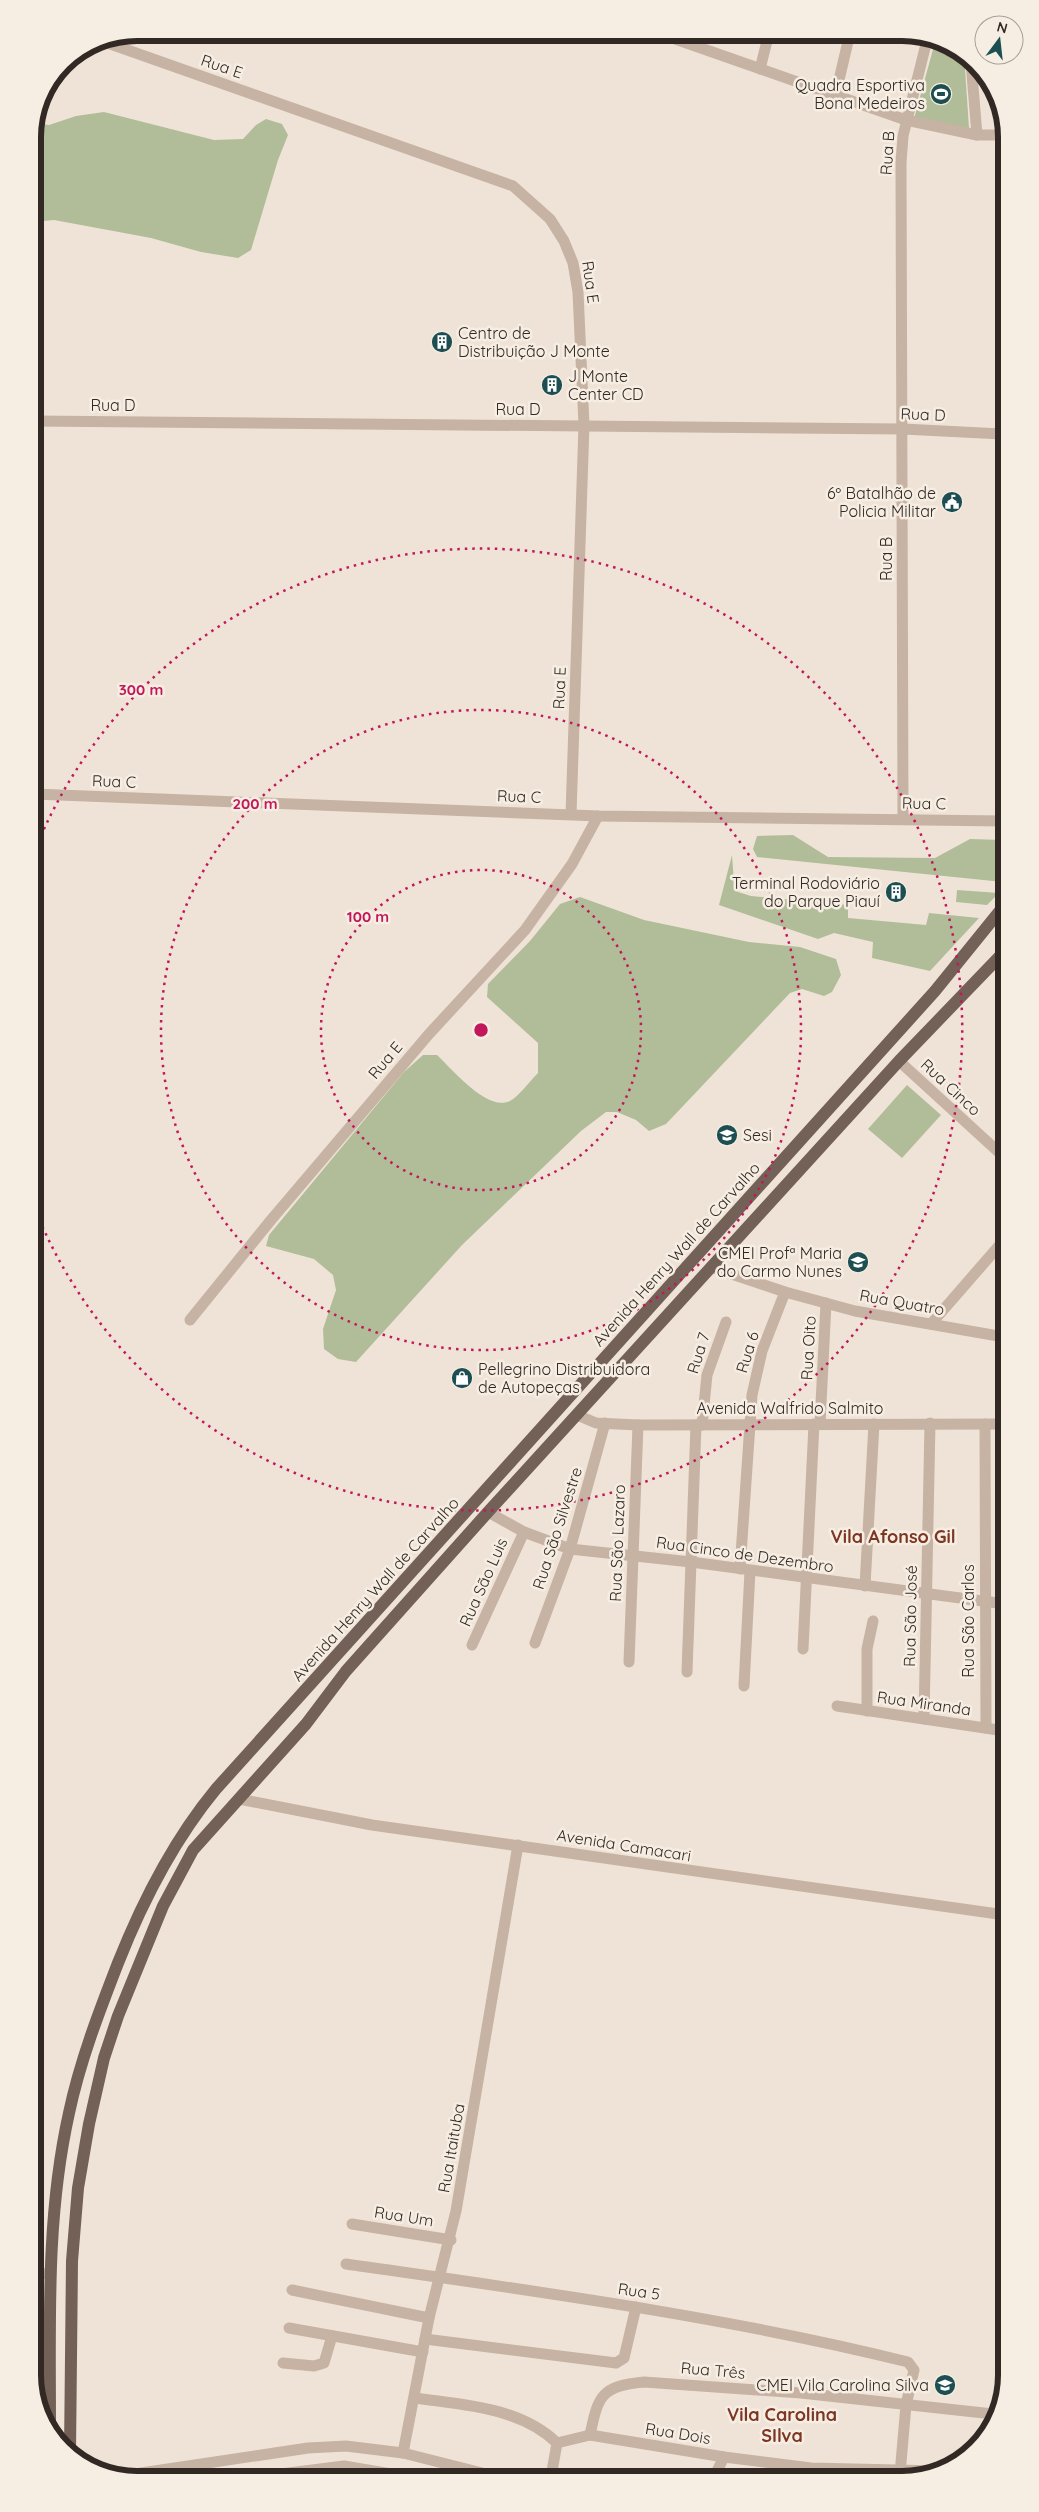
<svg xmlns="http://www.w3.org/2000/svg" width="1039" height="2512" font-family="Quicksand,sans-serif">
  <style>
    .green { fill: #b1bd98 }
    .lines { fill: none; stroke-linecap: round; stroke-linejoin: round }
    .minor { stroke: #c6b3a4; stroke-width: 11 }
    .major { stroke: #736057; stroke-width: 12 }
    .ring { fill: none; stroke: #c2185b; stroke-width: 2.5; stroke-dasharray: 2.5 5 }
    .labels { text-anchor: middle; stroke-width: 5; stroke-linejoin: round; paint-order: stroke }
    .street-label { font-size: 16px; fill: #322925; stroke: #f7eee3 }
    .poi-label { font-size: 16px; fill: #322925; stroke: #f7eee3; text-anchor: end }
    .neighbourhood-label { font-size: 18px; font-weight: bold; fill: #7d3623; stroke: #f7eee3 }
    .rim { fill: none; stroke: #322925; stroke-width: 6 }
    .centre { fill: #c2185b; stroke: #f7eee3; stroke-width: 2.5 }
    .ring-label { font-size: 15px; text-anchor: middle; font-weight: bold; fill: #c2185b; stroke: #f7eee3; stroke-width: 5; stroke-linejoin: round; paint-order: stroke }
  </style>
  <rect width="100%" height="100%" fill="#efe3d7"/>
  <g class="green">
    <path d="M935,42L964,54L969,128L914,119Z"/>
    <path d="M104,112L214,140L243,139L256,125L266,119L282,124L288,135L278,160L251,250L238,258L201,252L151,238L54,220L33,222L35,123L49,125L76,116Z"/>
    <path d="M793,835L828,857L935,858L970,839L1003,840V882L757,857L753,849L757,836Z"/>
    <path d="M732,855L734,882L738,892L751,896L848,905V918L926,925L929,913L979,918L930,971L872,958L873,942L834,933L818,939L719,905Z"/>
    <path d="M957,890L999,893L987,905L956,902Z"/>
    <path d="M580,897L644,920L749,942L800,947L836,959L841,975L832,992L824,996L802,989L790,993L666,1124L649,1131L636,1120L617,1112H606L581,1131L462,1245L356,1362L338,1359L324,1349L323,1329L336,1290L333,1275L314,1259L266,1246L269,1235L404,1072L423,1055H437C452,1069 487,1112 510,1101C518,1097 531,1080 538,1073V1043L487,997L488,984L530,941L560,904Z"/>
    <path d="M907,1085L941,1115L902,1158L868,1129Z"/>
  </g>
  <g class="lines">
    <g class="minor">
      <path d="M658,33L906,120L977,135H1001"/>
      <path d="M99,40L513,186L550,219L564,241L573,263L578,292L584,425L571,814"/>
      <path d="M971,62L977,135"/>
      <path d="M760,69L769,33"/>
      <path d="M835,97L850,33"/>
      <path d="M33,421L903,429L1002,434"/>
      <path d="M34,794L598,816L1003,821"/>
      <path d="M903,818L901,163L903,136L927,40"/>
      <path d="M899,1061L1004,1157"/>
      <path d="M711,1267L785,1292L855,1311L1004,1337"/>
      <path d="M190,1320L271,1220L429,1034L525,930L572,864L598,816"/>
      <path d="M931,1324L1004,1240"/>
      <path d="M577,1415L596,1423L638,1425L1004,1424"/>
      <path d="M820,1424L826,1303"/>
      <path d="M985,1424L986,1728"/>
      <path d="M702,1425L707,1375L726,1322"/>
      <path d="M488,1512L524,1532L570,1549L691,1562L1005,1604"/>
      <path d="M740,1569L752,1395L762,1351L785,1292"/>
      <path d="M865,1586L874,1424"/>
      <path d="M535,1643L570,1549L605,1423"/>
      <path d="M472,1645L524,1532"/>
      <path d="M803,1649L814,1424"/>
      <path d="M629,1662L638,1425"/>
      <path d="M687,1672L696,1425"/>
      <path d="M744,1686L750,1571"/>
      <path d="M837,1706L1005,1731"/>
      <path d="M867,1711V1649L873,1621"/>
      <path d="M924,1719L930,1423"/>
      <path d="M239,1799L372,1825L1005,1915"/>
      <path d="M352,2224L451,2240"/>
      <path d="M346,2264C534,2291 723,2316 908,2362L914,2370L906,2405L900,2474"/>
      <path d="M38,2273L50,2274"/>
      <path d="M292,2290L429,2318"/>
      <path d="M289,2328L423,2352"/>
      <path d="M425,2339L616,2363L624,2358L636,2307"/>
      <path d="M283,2363L314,2366L324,2363L332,2336"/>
      <path d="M415,2398C463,2405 520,2407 557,2443"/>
      <path d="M590,2435C598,2396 601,2386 644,2382L801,2393L993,2414"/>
      <path d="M557,2443L590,2435L724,2457L811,2468L940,2471"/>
      <path d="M403,2453L429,2318L456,2211L518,1845"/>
      <path d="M715,2475L724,2457"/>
      <path d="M121,2476L308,2448L346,2446L403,2453L498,2477"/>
      <path d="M551,2477L557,2443"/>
      <path d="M248,2478L344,2466L409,2477"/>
    </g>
    <g class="major">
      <path d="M50,2425C50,2320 46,2216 69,2113C80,2061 99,2012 118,1963C143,1900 173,1841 216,1789L935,991L1003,907"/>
      <path d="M70,2453L72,2261L78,2188L89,2124L104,2058L118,2016L163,1906L193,1850L306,1724L346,1671L488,1512L899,1061L1003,953"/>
    </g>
  </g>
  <g class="ring">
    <circle cx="481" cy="1030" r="160"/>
    <circle cx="481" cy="1030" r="320"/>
    <path d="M35 850A481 481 0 1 1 37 1214"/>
  </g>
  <defs>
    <g id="stadium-disc" transform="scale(1.125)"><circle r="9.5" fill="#1d4e51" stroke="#f7eee3"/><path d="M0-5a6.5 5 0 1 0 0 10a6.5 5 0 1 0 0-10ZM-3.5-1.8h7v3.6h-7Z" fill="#fff"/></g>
    <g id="building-disc" transform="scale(1.125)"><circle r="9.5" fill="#1d4e51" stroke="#f7eee3"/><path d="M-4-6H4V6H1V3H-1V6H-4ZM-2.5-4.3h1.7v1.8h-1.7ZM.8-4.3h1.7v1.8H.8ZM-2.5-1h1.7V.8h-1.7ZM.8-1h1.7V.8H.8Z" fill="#fff"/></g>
    <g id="civic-disc" transform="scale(1.125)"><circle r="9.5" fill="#1d4e51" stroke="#f7eee3"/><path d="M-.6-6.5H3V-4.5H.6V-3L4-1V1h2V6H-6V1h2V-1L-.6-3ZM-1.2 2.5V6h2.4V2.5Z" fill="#fff"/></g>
    <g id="school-disc" transform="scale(1.125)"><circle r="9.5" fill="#1d4e51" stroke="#f7eee3"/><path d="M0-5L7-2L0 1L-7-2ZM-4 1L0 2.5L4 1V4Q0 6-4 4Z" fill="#fff"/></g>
    <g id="shop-disc" transform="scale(1.125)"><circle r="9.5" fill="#1d4e51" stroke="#f7eee3"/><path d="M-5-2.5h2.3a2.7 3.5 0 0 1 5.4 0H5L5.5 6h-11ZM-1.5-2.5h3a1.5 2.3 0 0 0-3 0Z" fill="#fff"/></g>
  </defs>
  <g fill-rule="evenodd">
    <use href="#stadium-disc" x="941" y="94"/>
    <use href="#building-disc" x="442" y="342"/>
    <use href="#building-disc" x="552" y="385"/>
    <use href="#civic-disc" x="952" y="502"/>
    <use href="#building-disc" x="896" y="892"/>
    <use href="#school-disc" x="727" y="1135"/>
    <use href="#school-disc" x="858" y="1262"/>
    <use href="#shop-disc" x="462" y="1378"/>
    <use href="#school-disc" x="945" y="2385"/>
  </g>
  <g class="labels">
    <g class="street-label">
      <text transform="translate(222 66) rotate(19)" y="6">Rua E</text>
      <text transform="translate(887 153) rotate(-86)" y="6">Rua B</text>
      <text transform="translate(591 282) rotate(82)" y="6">Rua E</text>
      <text x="113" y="411">Rua D</text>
      <text x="518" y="415">Rua D</text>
      <text transform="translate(923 414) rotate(2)" y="6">Rua D</text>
      <text transform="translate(886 559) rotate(-90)" y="6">Rua B</text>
      <text transform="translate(559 688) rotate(-88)" y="6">Rua E</text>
      <text transform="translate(114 781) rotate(2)" y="6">Rua C</text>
      <text transform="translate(519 796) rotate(2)" y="6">Rua C</text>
      <text transform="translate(924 803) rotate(1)" y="6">Rua C</text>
      <text transform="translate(385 1060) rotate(-50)" y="6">Rua E</text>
      <text transform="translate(951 1087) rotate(43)" y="6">Rua Cinco</text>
      <text transform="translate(676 1254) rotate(-48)" y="6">Avenida Henry Wall de Carvalho</text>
      <text transform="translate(902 1302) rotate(10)" y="6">Rua Quatro</text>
      <text transform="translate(808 1348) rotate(-87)" y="6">Rua Oito</text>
      <text transform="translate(747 1352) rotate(-73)" y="6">Rua 6</text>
      <text transform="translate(698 1353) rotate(-73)" y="6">Rua 7</text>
      <text x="790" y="1414">Avenida Walfrido Salmito</text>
      <text transform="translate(557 1528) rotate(-72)" y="6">Rua São Silvestre</text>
      <text transform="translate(617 1543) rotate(-88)" y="6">Rua São Lazaro</text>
      <text transform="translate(745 1554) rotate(8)" y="6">Rua Cinco de Dezembro</text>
      <text transform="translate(483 1582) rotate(-66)" y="6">Rua São Luis</text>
      <text transform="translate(375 1589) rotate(-48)" y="6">Avenida Henry Wall de Carvalho</text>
      <text transform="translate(910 1616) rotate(-89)" y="6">Rua São José</text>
      <text transform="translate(968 1621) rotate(-90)" y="6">Rua São Carlos</text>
      <text transform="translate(924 1703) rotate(8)" y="6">Rua Miranda</text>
      <text transform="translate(624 1845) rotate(9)" y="6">Avenida Camacari</text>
      <text transform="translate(451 2148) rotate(-80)" y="6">Rua Itaituba</text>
      <text transform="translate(404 2216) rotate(9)" y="6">Rua Um</text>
      <text transform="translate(639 2291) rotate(8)" y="6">Rua 5</text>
      <text transform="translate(713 2370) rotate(5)" y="6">Rua Três</text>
      <text transform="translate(678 2433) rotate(9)" y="6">Rua Dois</text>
    </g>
    <g class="poi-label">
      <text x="925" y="91">Quadra Esportiva<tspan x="925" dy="18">Bona Medeiros</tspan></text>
      <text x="458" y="339" text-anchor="start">Centro de<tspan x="458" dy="18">Distribuição J Monte</tspan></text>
      <text x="568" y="382" text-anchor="start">J Monte<tspan x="568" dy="18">Center CD</tspan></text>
      <text x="936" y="499">6º Batalhão de<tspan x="936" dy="18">Policia Militar</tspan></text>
      <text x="880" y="889">Terminal Rodoviário<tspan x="880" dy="18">do Parque Piauí</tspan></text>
      <text x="743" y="1141" text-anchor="start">Sesi</text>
      <text x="842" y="1259">CMEI Profª Maria<tspan x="842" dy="18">do Carmo Nunes</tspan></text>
      <text x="478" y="1375" text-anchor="start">Pellegrino Distribuidora<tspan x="478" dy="18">de Autopeças</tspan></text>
      <text x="929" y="2391">CMEI Vila Carolina Silva</text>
    </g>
    <g class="neighbourhood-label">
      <text x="893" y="1543">Vila Afonso Gil</text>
      <text x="782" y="2421">Vila Carolina<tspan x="782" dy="21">SIlva</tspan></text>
    </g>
  </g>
  <path d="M0 0H1039V2512H0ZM137 41H902A96 96 0 0 1 998 137V2375A96 96 0 0 1 902 2471H137A96 96 0 0 1 41 2375V137A96 96 0 0 1 137 41Z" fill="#f7eee3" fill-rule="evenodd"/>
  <path class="rim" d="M137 41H902A96 96 0 0 1 998 137V2375A96 96 0 0 1 902 2471H137A96 96 0 0 1 41 2375V137A96 96 0 0 1 137 41Z"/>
  <circle cx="481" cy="1030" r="8" class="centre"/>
  <g class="ring-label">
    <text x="141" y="695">300 m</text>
    <text x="255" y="809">200 m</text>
    <text x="368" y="922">100 m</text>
  </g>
  <g transform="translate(999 40) rotate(15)"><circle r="24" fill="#f7eee3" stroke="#a89f97"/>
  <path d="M0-4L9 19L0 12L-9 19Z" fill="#1d4e51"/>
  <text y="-8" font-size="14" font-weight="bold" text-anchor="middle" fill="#322925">N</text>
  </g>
</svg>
